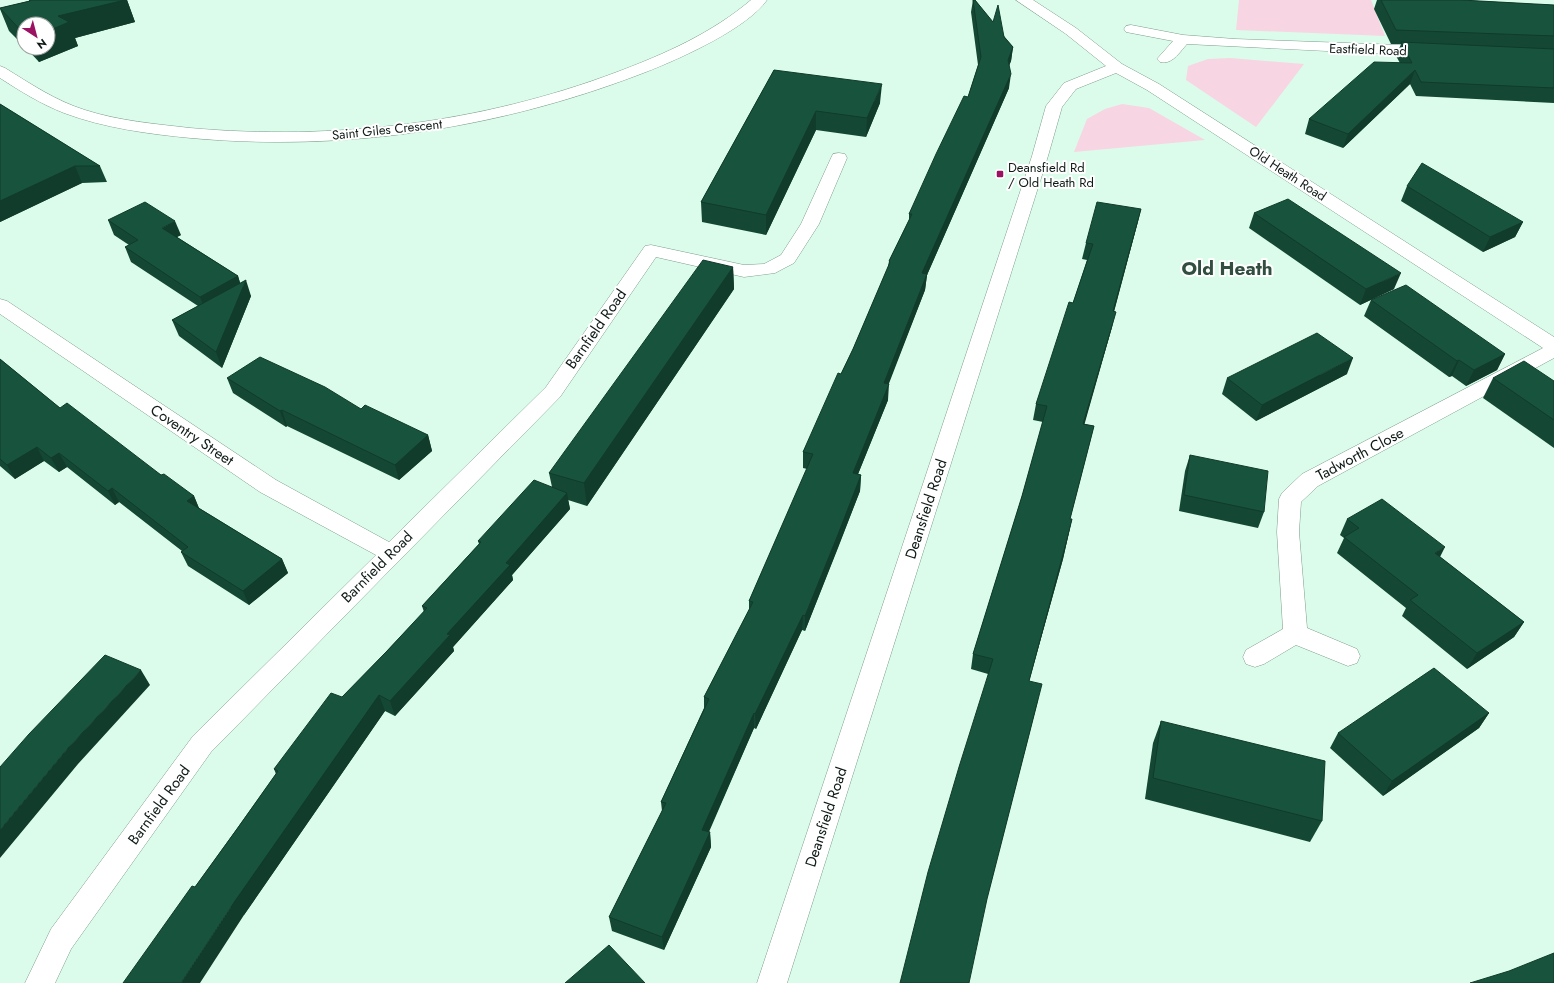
<svg xmlns="http://www.w3.org/2000/svg" width="1554" height="983" font-family="Jost,sans-serif">
  <style>
    .green { fill: #f8d5e3 }
    .lines { fill: none; stroke-linecap: round; stroke-linejoin: round }
    .minor-casing { stroke: #7e9c8d; stroke-width: 1 }
    .minor { fill: #fff; fill-rule: evenodd }
    .wall { fill: #154834 }
    .shaded-wall { fill: #113b2b }
    .building { fill: #18543d; stroke: #113b2b }
    .poi-dot { fill: #9b1263; stroke: #fff; stroke-width: 1.5 }
    .labels { text-anchor: middle; stroke-width: 4; stroke-linejoin: round; paint-order: stroke }
    .far-street-label { font-size: 13px; fill: #0e1a15; stroke: #fff }
    .far-poi-label { font-size: 13px; fill: #0e1a15; stroke: #fff; text-anchor: start }
    .street-label { font-size: 15px; fill: #0e1a15; stroke: #fff }
    .district-label { font-size: 19px; font-weight: bold; fill: #324e41; stroke: #fff }
  </style>
  <rect width="100%" height="100%" fill="#dbfceb"/>
  <g class="green">
    <path d="M1239,0H1371L1385,36L1236,30Z"/>
    <path d="M1230,58L1304,64L1256,127L1186,80L1188,66L1208,59Z"/>
    <path d="M1122,104L1149,108L1205,140L1074,152L1087,119L1105,109Z"/>
  </g>
  <g class="lines">
    <g class="minor-casing">
      <g id="minor">
        <path d="M751,0H767C746,30 673,62 638,75C496,129 343,152 191,138C149,134 104,128 64,113C41,104 20,91 0,78V66L5,68C31,84 56,101 85,110C119,121 156,124 190,128C334,141 482,123 617,72C665,54 712,33 751,0Z"/>
        <path d="M1016,0H1033L1076,28L1122,64L1159,84L1554,337V358L1318,486L1301,502L1299,532L1307,628L1357,649L1360,656L1357,663L1348,666L1296,645L1264,664L1255,667L1246,664L1243,657L1246,650L1283,629L1277,532L1279,499L1282,493L1302,474L1543,348L1147,90L1116,73L1076,89L1062,107L1048,156L787,983H757L1032,156L1046,106L1064,83L1106,66L1066,34Z"/>
        <path d="M1131,25L1183,35L1235,39L1428,46L1433,48L1436,51L1433,54L1428,56L1187,44C1179,53 1172,65 1160,62L1157,59L1173,41L1126,32L1124,29L1126,26Z"/>
        <path d="M839,153L845,154L847,158L819,224L794,263L775,273L744,277L656,257L560,397L211,752L71,949L55,983H25L51,929L193,736L376,555L260,492L0,314V299L7,301L276,480L389,542L546,387L645,246L651,245L744,265L764,264L781,255L801,224L831,158L833,154Z"/>
      </g>
    </g>
    <use href="#minor" class="minor"/>
  </g>
  <g class="wall">
    <path d="M29,0H127L135,22L75,38L78,46L39,62L26,48H48L24,24V46L9,31L0,9V8L29,1Z"/>
    <path d="M973,0H975L1013,47L1011,61L1009,65V88L927,275L925,290L888,384V400L858,474L861,475L860,491L838,548L805,631L802,630L756,729L754,728L709,832H710L711,847L664,950L612,931L609,917L662,811L661,802L704,708V697L749,610V601L807,469L803,468V452L853,349L888,267L889,261L909,220V214L968,97L978,65L971,12Z"/>
    <path d="M1377,0H1461L1554,5V103L1416,96L1410,84L1343,148L1305,134L1309,119L1400,63L1396,56L1401,44H1391L1374,9Z"/>
    <path d="M774,70L880,103L866,137L816,130L766,235L702,222L701,202Z"/>
    <path d="M0,104L100,166L107,182L82,183L0,222Z"/>
    <path d="M1407,186L1523,222L1515,237L1483,252L1401,201Z"/>
    <path d="M1141,209L1137,225L1114,311L1112,327L1084,424L1094,426L1070,519H1072L1063,559L1029,681L1038,700L985,906L988,674L971,669L973,654L1022,496L1043,422L1033,420L1036,404L1073,303L1087,260L1082,259L1086,243Z"/>
    <path d="M1254,213L1394,289L1360,305L1249,228Z"/>
    <path d="M108,220L181,235L177,237L238,276L240,283L251,296L222,368L179,336L172,320L198,306L131,262L125,247L129,245L114,235Z"/>
    <path d="M733,267L734,289L587,506L568,500L570,509L512,575L513,580L453,647L454,651L395,716L385,711L244,915L195,887L276,774L274,769L424,612L422,606L479,544L478,541L552,487L549,473Z"/>
    <path d="M1371,300L1505,354L1497,370L1466,386L1452,376L1449,377L1364,316Z"/>
    <path d="M0,359L60,408L161,475L194,496L199,508L282,559L288,573L249,605L188,566L181,552L182,551L119,502L115,505L67,467L59,472L44,461L15,479L0,466Z"/>
    <path d="M1347,374L1256,421L1222,394L1227,378Z"/>
    <path d="M227,378L361,409L428,435L432,451L399,480L287,426L286,427L233,393Z"/>
    <path d="M1493,378L1554,381V448L1483,398Z"/>
    <path d="M1190,455L1264,512L1258,528L1179,511L1185,471Z"/>
    <path d="M1347,519L1440,557L1524,622L1514,637L1467,669L1402,616L1406,608L1337,553L1344,538L1340,535Z"/>
    <path d="M1489,713L1479,728L1383,796L1330,748L1338,733Z"/>
    <path d="M1161,721L1322,821L1310,842L1145,799L1153,743Z"/>
  </g>
  <g class="shaded-wall">
    <path d="M125,0H127L135,22L75,38L78,46L39,62L33,48H48V31L58,16Z"/>
    <path d="M1013,47L1011,61L1006,74L1008,60Z"/>
    <path d="M1415,70L1410,84L1343,148L1348,134Z"/>
    <path d="M1011,74L1009,88L927,275L925,290L883,399L884,383L922,273Z"/>
    <path d="M882,84L880,103L866,137L867,118Z"/>
    <path d="M816,111V130L766,235V215Z"/>
    <path d="M75,166L82,183L0,222V201Z"/>
    <path d="M1141,209L1137,225L1110,327L1113,311Z"/>
    <path d="M175,221L181,235L167,242L162,228Z"/>
    <path d="M1523,222L1515,237L1483,252L1490,237Z"/>
    <path d="M733,267L734,289L587,506L584,483Z"/>
    <path d="M1401,273L1394,289L1360,305L1366,289Z"/>
    <path d="M238,276L242,289L246,280L251,296L222,368L216,352L206,311L200,297Z"/>
    <path d="M1116,312L1112,327L1080,440L1083,424Z"/>
    <path d="M1505,354L1497,370L1466,386L1474,370Z"/>
    <path d="M1353,358L1347,374L1256,421L1262,405Z"/>
    <path d="M1459,360L1452,376L1449,377L1457,361Z"/>
    <path d="M889,384L888,400L852,489L853,473Z"/>
    <path d="M282,410L287,426L286,427L280,411Z"/>
    <path d="M1094,426L1090,442L1066,535L1070,519Z"/>
    <path d="M428,435L432,451L399,480L395,465Z"/>
    <path d="M37,447L44,461L15,479L7,465Z"/>
    <path d="M59,453L67,467L59,472L51,458Z"/>
    <path d="M861,475L860,491L805,631V616Z"/>
    <path d="M112,488L119,502L115,505L108,491Z"/>
    <path d="M567,493L570,509L512,575L513,580L453,647L454,651L395,716L390,701L447,634L506,563Z"/>
    <path d="M194,496L200,511L187,501Z"/>
    <path d="M1072,519L1063,559L1025,696L1029,681Z"/>
    <path d="M1445,547L1437,563L1435,553Z"/>
    <path d="M282,559L288,573L249,605L243,591Z"/>
    <path d="M803,615L802,630L756,729L755,714Z"/>
    <path d="M1524,622L1514,637L1467,669L1477,653Z"/>
    <path d="M141,670L150,685L78,764L0,858V830L68,748Z"/>
    <path d="M379,695L385,711L244,915L200,983H181L235,901Z"/>
    <path d="M754,713V728L703,844L702,830Z"/>
    <path d="M1489,713L1479,728L1383,796L1392,781Z"/>
    <path d="M710,832L711,847L664,950L662,937Z"/>
  </g>
  <g class="building">
    <path d="M30,0H125L58,16L69,22L48,31V24H24V34L0,8L30,1Z"/>
    <path d="M973,0H975L993,22L998,5L1004,37L1013,47L1008,60L1011,74L922,273L927,274L884,383L889,384L853,473L861,475L839,532L805,616L803,615L755,714L754,713L702,830L710,832L662,937L609,917L666,803L661,802L709,699L704,697L753,602L749,601L813,454L803,452L838,373L841,374L853,349L890,262L889,261L912,214H909L936,154L964,96L968,97L981,57Z"/>
    <path d="M1381,0H1461L1554,5V36L1396,30Z"/>
    <path d="M1401,42L1554,49V88L1421,82L1415,70L1348,134L1309,119L1374,62L1412,63Z"/>
    <path d="M774,70L882,84L867,118L816,111L766,215L701,202Z"/>
    <path d="M0,104L100,166H75L0,201Z"/>
    <path d="M1422,163L1523,222L1490,237L1407,186Z"/>
    <path d="M1288,199L1401,273L1366,289L1254,213Z"/>
    <path d="M145,202L175,221L162,228L238,276L200,297L125,247L138,240L108,220Z"/>
    <path d="M1097,202L1141,209L1113,311L1116,312L1083,424L1094,426L1070,519H1072L1066,543L1029,681L1042,684L987,899L969,983H900L928,872L959,767L993,659L973,654L1022,496L1047,406L1036,404L1069,302L1073,303L1093,244L1086,243Z"/>
    <path d="M703,260L733,267L584,483L549,473Z"/>
    <path d="M246,280L216,352L172,320Z"/>
    <path d="M1406,285L1505,354L1474,370L1459,360L1457,361L1371,300Z"/>
    <path d="M1317,333L1353,358L1262,405L1227,378Z"/>
    <path d="M260,357L325,387L361,409L365,405L428,435L395,465L282,410L280,411L227,378Z"/>
    <path d="M0,359L60,408L67,403L161,475L164,474L194,496L187,501L282,559L243,591L181,552L188,547L112,488L108,491L59,453L51,458L37,447L7,465L0,459Z"/>
    <path d="M1524,361L1554,381V420L1493,378Z"/>
    <path d="M1190,455L1268,471L1264,512L1184,495Z"/>
    <path d="M534,480L567,493L506,563L510,565L447,634L450,635L390,701L379,695L235,901L181,983H123L192,886L195,887L237,829L278,771L274,769L331,693L342,697L387,651L427,608L422,606L481,542L478,541Z"/>
    <path d="M1382,499L1445,547L1435,553L1524,622L1477,653L1410,600L1418,595L1344,537L1359,528L1347,519Z"/>
    <path d="M105,655L141,670L68,748L0,830V767L29,734Z"/>
    <path d="M1434,668L1489,713L1392,781L1338,733Z"/>
    <path d="M1161,721L1325,761L1322,821L1153,778Z"/>
    <path d="M609,945L645,983H565Z"/>
    <path d="M1554,953V983H1470L1509,971Z"/>
  </g>
  <rect class="poi-dot" x="996" y="170" width="8" height="8" rx="2"/>
  <g class="labels">
    <g class="far-street-label">
      <text transform="translate(1368 49) rotate(2)" y="5">Eastfield Road</text>
      <text transform="translate(387 129) rotate(-6)" y="5">Saint Giles Crescent</text>
      <text transform="translate(1288 173) rotate(33)" y="5">Old Heath Road</text>
    </g>
    <g class="far-poi-label">
      <text x="1008" y="172">Deansfield Rd<tspan x="1008" dy="15">/ Old Heath Rd</tspan></text>
    </g>
    <g class="street-label">
      <text transform="translate(596 329) rotate(-55)" y="5">Barnfield Road</text>
      <text transform="translate(192 435) rotate(34)" y="5">Coventry Street</text>
      <text transform="translate(1360 454) rotate(-28)" y="5">Tadworth Close</text>
      <text transform="translate(926 509) rotate(-72)" y="5">Deansfield Road</text>
      <text transform="translate(377 567) rotate(-45)" y="5">Barnfield Road</text>
      <text transform="translate(159 805) rotate(-54)" y="5">Barnfield Road</text>
      <text transform="translate(826 817) rotate(-72)" y="5">Deansfield Road</text>
    </g>
    <g class="district-label">
      <text x="1227" y="275">Old Heath</text>
    </g>
  </g>
  <g transform="translate(36 36) rotate(144)"><circle r="19" fill="#ffffff" stroke="#9fa3a1"/>
  <path d="M0-3L7 15L0 10L-7 15Z" fill="#9b1263"/>
  <text y="-6" font-size="11" font-weight="bold" text-anchor="middle" fill="#0e1a15">N</text>
  </g>
</svg>
